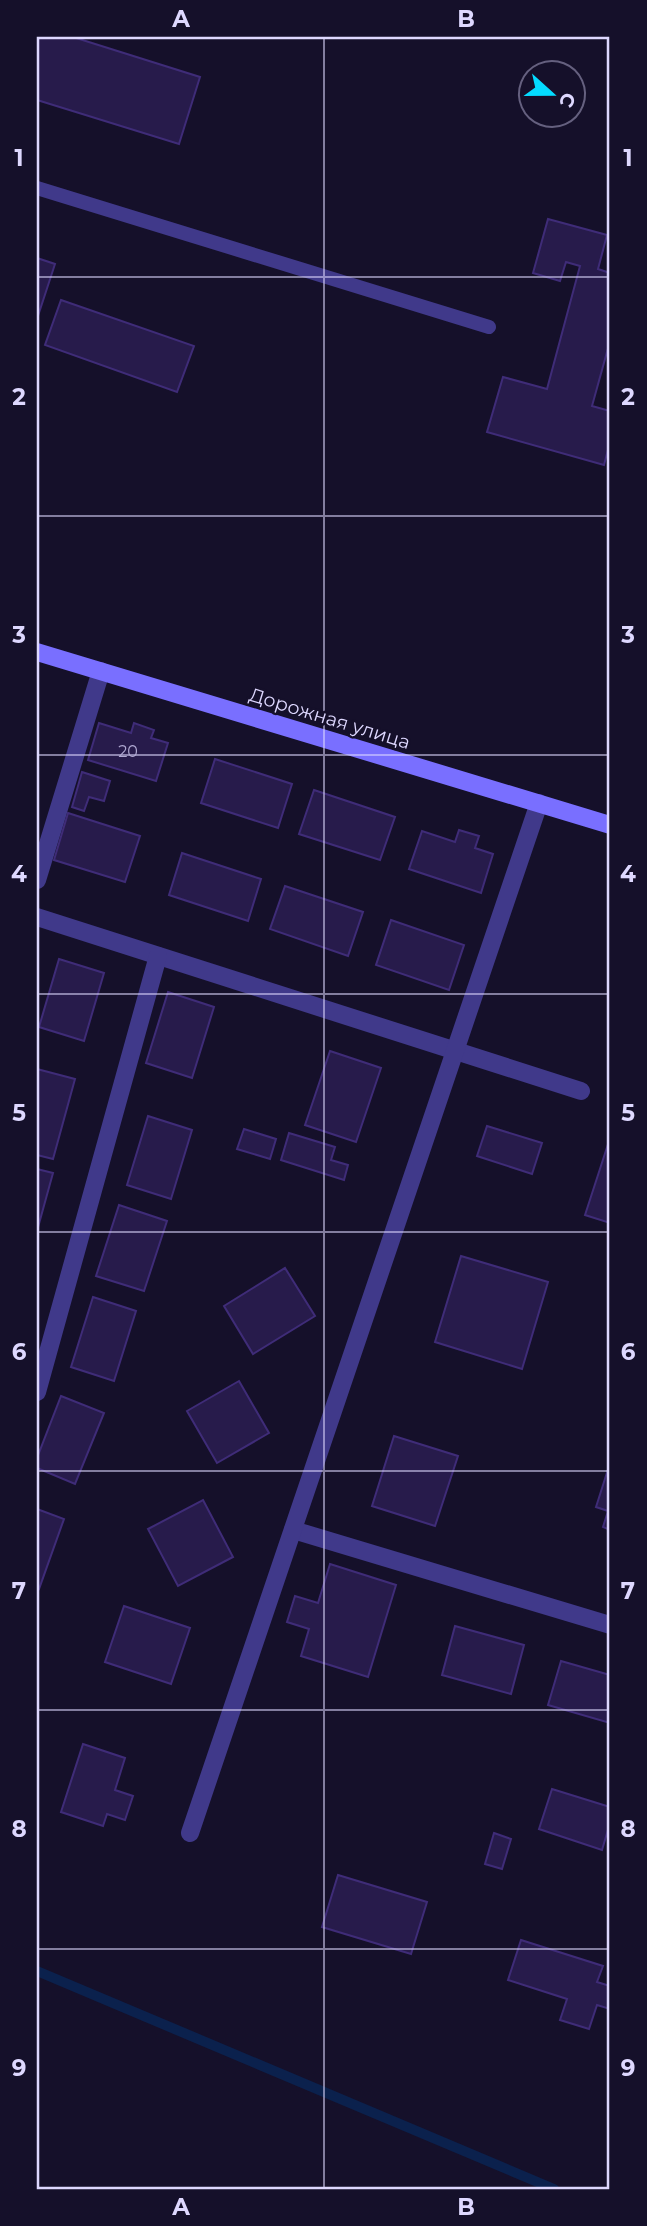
<svg xmlns="http://www.w3.org/2000/svg" width="647" height="2226" font-family="Montserrat,sans-serif">
  <style>
    .lines { fill: none; stroke-linecap: round; stroke-linejoin: round }
    .stream { stroke: #0b214d; stroke-width: 10 }
    .building { fill: #271b4b; stroke: #3f2c78; stroke-width: 2 }
    .lane { stroke: #40398a; stroke-width: 14 }
    .street { stroke: #40398a; stroke-width: 18 }
    .secondary { stroke: #796fff; stroke-width: 18 }
    .grid { fill: none; stroke: #ded8ff; stroke-width: 2; stroke-opacity: 0.55 }
    .labels { text-anchor: middle; stroke-width: 5; stroke-linejoin: round; paint-order: stroke }
    .number-label { font-size: 16px; fill: #b0a9d2 }
    .street-label { font-size: 19px; fill: #ded8ff; stroke: #15102a }
    .neatline { fill: none; stroke: #ded8ff; stroke-width: 2.5 }
    .grid-label { font-size: 23px; text-anchor: middle; font-weight: bold; fill: #ded8ff }
  </style>
  <rect width="100%" height="100%" fill="#15102a"/>
  <g class="lines">
    <path class="stream" d="M37,1971L554,2189"/>
  </g>
  <g class="building">
    <path d="M37,37H73L200,77L179,144L37,100Z"/>
    <path d="M548,219L607,235L598,269L610,273V341L592,406L610,411V442L604,465L487,432L503,377L547,389L580,266L566,262L560,281L533,273Z"/>
    <path d="M37,258L55,264L37,319Z"/>
    <path d="M61,300L194,346L177,392L45,345Z"/>
    <path d="M99,723L131,733L134,723L154,730L151,738L168,743L156,781L88,760Z"/>
    <path d="M215,759L292,784L278,828L201,803Z"/>
    <path d="M82,772L110,781L104,801L89,797L84,811L72,807Z"/>
    <path d="M314,790L395,817L380,860L299,834Z"/>
    <path d="M68,813L140,836L125,882L54,860Z"/>
    <path d="M459,830L479,836L475,848L493,854L481,893L409,869L422,831L455,842Z"/>
    <path d="M182,853L261,879L248,921L169,895Z"/>
    <path d="M285,886L363,912L348,956L270,929Z"/>
    <path d="M391,920L464,945L449,990L376,965Z"/>
    <path d="M59,959L104,973L84,1041L39,1027Z"/>
    <path d="M168,992L214,1007L192,1078L146,1063Z"/>
    <path d="M330,1051L381,1068L356,1142L305,1125Z"/>
    <path d="M37,1069L75,1079L53,1159L37,1155Z"/>
    <path d="M148,1116L192,1130L171,1199L127,1185Z"/>
    <path d="M487,1126L542,1143L532,1174L477,1156Z"/>
    <path d="M244,1129L276,1139L270,1159L237,1149Z"/>
    <path d="M289,1133L335,1147L331,1160L348,1165L344,1180L281,1160Z"/>
    <path d="M610,1138V1223L585,1215Z"/>
    <path d="M37,1169L53,1173L37,1231Z"/>
    <path d="M119,1205L167,1221L144,1291L96,1276Z"/>
    <path d="M461,1256L548,1282L522,1369L435,1342Z"/>
    <path d="M285,1268L315,1316L253,1354L224,1306Z"/>
    <path d="M93,1297L136,1311L114,1381L71,1367Z"/>
    <path d="M239,1381L269,1433L217,1463L187,1411Z"/>
    <path d="M61,1396L104,1413L75,1484L37,1468V1458Z"/>
    <path d="M394,1436L458,1456L435,1526L372,1506Z"/>
    <path d="M610,1463V1530L603,1527L608,1511L596,1507Z"/>
    <path d="M203,1500L233,1557L178,1586L148,1529Z"/>
    <path d="M37,1509L64,1519L39,1589L37,1588Z"/>
    <path d="M330,1564L396,1585L368,1677L301,1656L309,1629L287,1622L295,1596L318,1603Z"/>
    <path d="M124,1606L190,1628L171,1684L105,1662Z"/>
    <path d="M455,1626L524,1645L511,1694L442,1675Z"/>
    <path d="M561,1661L610,1675V1723L548,1705Z"/>
    <path d="M83,1744L125,1758L115,1790L133,1796L125,1820L107,1814L103,1826L61,1812Z"/>
    <path d="M552,1789L610,1807V1823L602,1850L539,1829Z"/>
    <path d="M494,1833L511,1839L502,1869L485,1864Z"/>
    <path d="M338,1875L427,1902L411,1954L322,1927Z"/>
    <path d="M521,1940L603,1966L597,1982L610,1986V2009L597,2005L589,2029L560,2020L567,1999L508,1980Z"/>
  </g>
  <g class="lines">
    <path class="lane" d="M37,188L489,327"/>
    <g class="street">
      <path d="M37,880L101,671"/>
      <path d="M37,917L581,1091"/>
      <path d="M37,1392L158,956"/>
      <path d="M293,1530L610,1625"/>
      <path d="M190,1833L539,803"/>
    </g>
    <path class="secondary" d="M37,652L610,825"/>
  </g>
  <path class="grid" d="M324,37V2189M37,277H610M37,516H610M37,755H610M37,994H610M37,1232H610M37,1471H610M37,1710H610M37,1949H610"/>
  <g class="labels">
    <g class="number-label">
      <text x="128" y="757">20</text>
    </g>
    <g class="street-label">
      <text transform="translate(330 718) rotate(17)" y="7">Дорожная улица</text>
    </g>
  </g>
  <rect width="647" height="2226" fill="none" stroke="#15102a" stroke-width="77"/>
  <g transform="translate(552 94) rotate(111)"><circle r="33" fill="#15102a" stroke="#65607f" stroke-width="2"/>
  <path d="M0-5L12 26L0 18L-12 26Z" fill="#04dbff"/>
  <text y="-10" font-size="19" font-weight="bold" text-anchor="middle" fill="#ded8ff">С</text>
  </g>
  <rect x="38" y="38" width="570" height="2150" class="neatline"/>
  <g class="grid-label">
    <text x="181" y="27">A</text>
    <text x="466" y="27">B</text>
    <text x="19" y="166">1</text>
    <text x="628" y="166">1</text>
    <text x="19" y="405">2</text>
    <text x="628" y="405">2</text>
    <text x="19" y="643">3</text>
    <text x="628" y="643">3</text>
    <text x="19" y="882">4</text>
    <text x="628" y="882">4</text>
    <text x="19" y="1121">5</text>
    <text x="628" y="1121">5</text>
    <text x="19" y="1360">6</text>
    <text x="628" y="1360">6</text>
    <text x="19" y="1599">7</text>
    <text x="628" y="1599">7</text>
    <text x="19" y="1837">8</text>
    <text x="628" y="1837">8</text>
    <text x="19" y="2076">9</text>
    <text x="628" y="2076">9</text>
    <text x="181" y="2215">A</text>
    <text x="466" y="2215">B</text>
  </g>
</svg>
